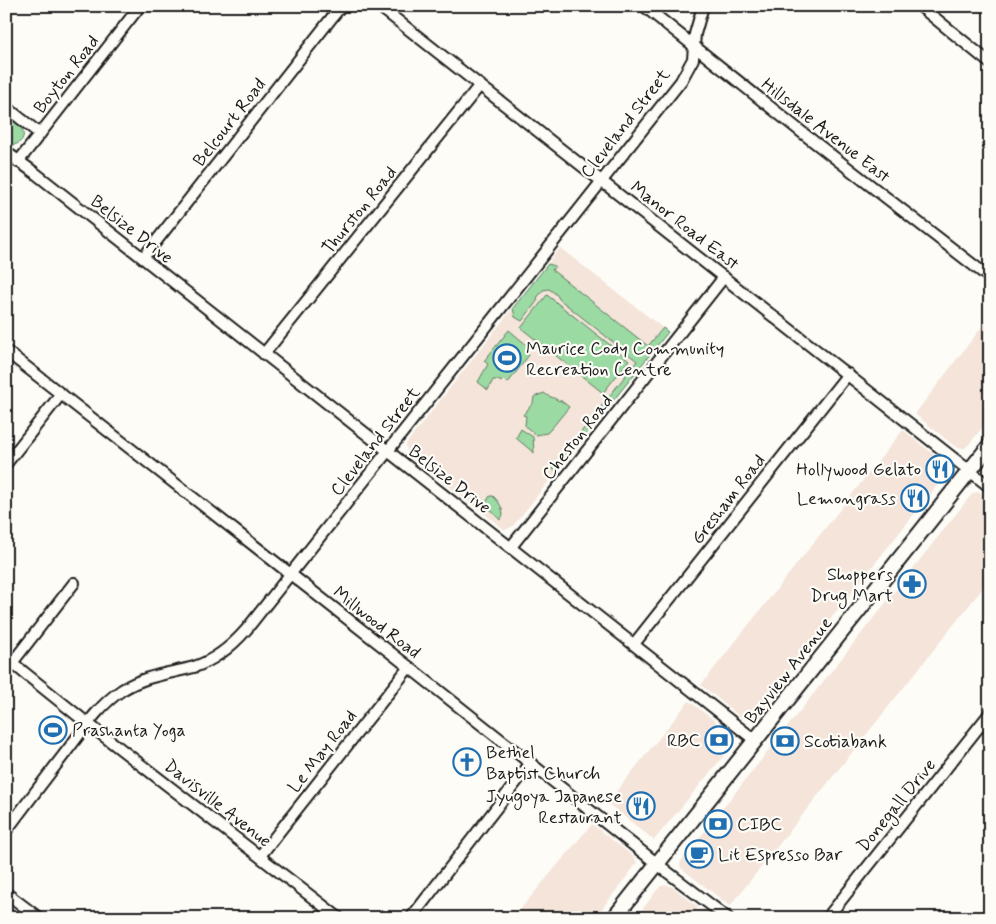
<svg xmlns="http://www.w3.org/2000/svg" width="996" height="924" font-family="Mynerve,sans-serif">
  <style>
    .built { fill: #f4e4d9 }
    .green { fill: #9bdaa3; stroke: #5c7b60 }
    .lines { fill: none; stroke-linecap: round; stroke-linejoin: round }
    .minor-casing { stroke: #1c1c1c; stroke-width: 14 }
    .major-casing { stroke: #1c1c1c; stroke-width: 18 }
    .minor { stroke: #fdfcf7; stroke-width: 10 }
    .major { stroke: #fdfcf7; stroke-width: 14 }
    .labels { text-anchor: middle; stroke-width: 4.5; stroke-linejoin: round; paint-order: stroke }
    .street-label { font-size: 18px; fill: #1c1c1c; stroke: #fdfcf7 }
    .poi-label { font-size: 18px; fill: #1c1c1c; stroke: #fdfcf7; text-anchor: start }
  </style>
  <rect width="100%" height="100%" fill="#fdfcf7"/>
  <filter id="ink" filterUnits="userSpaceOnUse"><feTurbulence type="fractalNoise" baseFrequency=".02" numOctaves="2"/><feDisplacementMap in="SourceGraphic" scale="10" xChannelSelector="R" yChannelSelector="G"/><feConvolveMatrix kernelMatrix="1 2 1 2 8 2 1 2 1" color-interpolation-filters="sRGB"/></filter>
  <g filter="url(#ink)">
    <g class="built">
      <path d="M560,248L668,332L513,526L505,530L409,455L407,451L406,444Z"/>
      <path d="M990,316V418L970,443L965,448H959L953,445L915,414Z"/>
      <path d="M903,430L945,464L947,473L753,716L746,719L742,718L701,685Z"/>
      <path d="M977,492L981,493L990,499V579L730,906L681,868L680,864L682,860L972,494Z"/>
      <path d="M689,701L732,734L734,742L732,746L654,840L607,803Z"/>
      <path d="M592,824L634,857L637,863L595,918H513Z"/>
      <path d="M668,885L674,888L698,907L690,918H636L657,890L661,886Z"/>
    </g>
    <g class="green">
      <path d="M6,115C11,119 20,123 22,130C27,139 17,147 8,145L7,148Z"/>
      <path d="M548,264L555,266L552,270L648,346L663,328L668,332L557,471L552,469L637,361L559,299L557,295L549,289L543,290L537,298L538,300L522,321L515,317L513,308Z"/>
      <path d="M547,295L629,360L603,393L521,328Z"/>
      <path d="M509,330L529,347L525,351L529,355L508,383L503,379L501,382L498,380H493L488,390L478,382L488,364L484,361Z"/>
      <path d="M544,393C548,397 554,397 559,401L560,400L569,407L551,429L547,433L536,435L525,426L526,416L523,415L533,403L534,397Z"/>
      <path d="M521,429L533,437L534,453L516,438Z"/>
      <path d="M490,496H493C499,502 502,506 503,515L500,520L485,504Z"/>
    </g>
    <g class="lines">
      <g class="minor-casing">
        <g id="minor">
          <path d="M379,6L990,487"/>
          <path d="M644,6L804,134L990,278"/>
          <path d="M920,6L990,63"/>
          <path d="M6,107L40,134"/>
          <path d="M6,152L35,173L756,741"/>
          <path d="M18,162L140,6"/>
          <path d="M143,258L341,6"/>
          <path d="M6,351L409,667L670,874L728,918"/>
          <path d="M264,354L480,85"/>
          <path d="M6,464L61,394"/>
          <path d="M511,547L724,277"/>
          <path d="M634,644L848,374"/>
          <path d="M6,658L87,723L339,918"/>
          <path d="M12,663L74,583"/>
          <path d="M6,831C26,804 46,778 66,752C83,730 98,706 122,690C146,675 168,674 194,667C215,660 232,646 246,630L681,81L693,59L695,34L703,6"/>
          <path d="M260,856L409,667"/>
          <path d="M6,893L39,918"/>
          <path d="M411,918L531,763"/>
          <path d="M827,918L990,713"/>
        </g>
      </g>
      <g class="major-casing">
        <path id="major" d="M614,918L990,445"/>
      </g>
      <use href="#minor" class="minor"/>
      <use href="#major" class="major"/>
    </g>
  </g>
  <defs>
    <g id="stadium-ring" transform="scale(1.4375)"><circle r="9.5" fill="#fdfcf7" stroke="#1f6fb2" stroke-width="1.5"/><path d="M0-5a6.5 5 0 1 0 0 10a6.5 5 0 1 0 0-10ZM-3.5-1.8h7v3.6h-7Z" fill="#1f6fb2"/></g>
    <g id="restaurant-ring" transform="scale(1.4375)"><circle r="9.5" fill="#fdfcf7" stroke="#1f6fb2" stroke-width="1.5"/><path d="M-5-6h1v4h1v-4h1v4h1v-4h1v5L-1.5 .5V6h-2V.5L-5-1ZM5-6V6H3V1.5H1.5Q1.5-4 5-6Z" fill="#1f6fb2"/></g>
    <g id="pharmacy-ring" transform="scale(1.4375)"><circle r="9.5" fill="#fdfcf7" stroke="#1f6fb2" stroke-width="1.5"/><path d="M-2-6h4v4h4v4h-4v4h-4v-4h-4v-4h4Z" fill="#1f6fb2"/></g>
    <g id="bank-ring" transform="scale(1.4375)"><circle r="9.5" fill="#fdfcf7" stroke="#1f6fb2" stroke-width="1.5"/><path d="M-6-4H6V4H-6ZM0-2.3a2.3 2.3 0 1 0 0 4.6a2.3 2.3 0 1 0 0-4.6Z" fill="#1f6fb2"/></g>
    <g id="church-ring" transform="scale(1.4375)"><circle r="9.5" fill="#fdfcf7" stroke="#1f6fb2" stroke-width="1.5"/><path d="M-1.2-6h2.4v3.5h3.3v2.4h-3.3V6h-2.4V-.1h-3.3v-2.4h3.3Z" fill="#1f6fb2"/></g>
    <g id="cafe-ring" transform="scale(1.4375)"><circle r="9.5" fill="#fdfcf7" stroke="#1f6fb2" stroke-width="1.5"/><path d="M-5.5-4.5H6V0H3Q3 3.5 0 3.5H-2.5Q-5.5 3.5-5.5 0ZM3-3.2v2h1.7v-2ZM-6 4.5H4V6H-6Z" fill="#1f6fb2"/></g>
  </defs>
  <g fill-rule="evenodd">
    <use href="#stadium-ring" x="507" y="358"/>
    <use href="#restaurant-ring" x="940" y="469"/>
    <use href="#restaurant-ring" x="915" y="498"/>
    <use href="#pharmacy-ring" x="912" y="584"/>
    <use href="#stadium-ring" x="53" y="730"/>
    <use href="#bank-ring" x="719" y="740"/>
    <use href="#bank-ring" x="785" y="741"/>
    <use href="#church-ring" x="467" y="762"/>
    <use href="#restaurant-ring" x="641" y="806"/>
    <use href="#bank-ring" x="718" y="824"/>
    <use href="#cafe-ring" x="699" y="854"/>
  </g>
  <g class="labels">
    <g class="street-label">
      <text transform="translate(66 74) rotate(-52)" y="6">Boyton Road</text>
      <text transform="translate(229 122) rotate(-52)" y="6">Belcourt Road</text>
      <text transform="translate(625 123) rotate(-52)" y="6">Cleveland Street</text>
      <text transform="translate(826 130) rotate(38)" y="6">Hillsdale Avenue East</text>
      <text transform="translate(359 210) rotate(-51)" y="6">Thurston Road</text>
      <text transform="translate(685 225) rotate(38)" y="6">Manor Road East</text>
      <text transform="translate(132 229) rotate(38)" y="6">Belsize Drive</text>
      <text transform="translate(577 437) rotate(-52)" y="6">Cheston Road</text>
      <text transform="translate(375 441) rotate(-52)" y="6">Cleveland Street</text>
      <text transform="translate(450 479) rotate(38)" y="6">Belsize Drive</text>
      <text transform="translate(728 499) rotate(-52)" y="6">Gresham Road</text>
      <text transform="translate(377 622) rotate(38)" y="6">Millwood Road</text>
      <text transform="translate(788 670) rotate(-52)" y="6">Bayview Avenue</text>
      <text transform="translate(322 751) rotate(-52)" y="6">Le May Road</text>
      <text transform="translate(218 803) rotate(38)" y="6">Davisville Avenue</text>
      <text transform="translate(896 805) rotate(-51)" y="6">Donegall Drive</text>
    </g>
    <g class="poi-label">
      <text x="526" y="354">Maurice Cody Community<tspan x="526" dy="21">Recreation Centre</tspan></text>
      <text x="921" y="475" text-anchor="end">Hollywood Gelato</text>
      <text x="896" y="504" text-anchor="end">Lemongrass</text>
      <text x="893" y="580" text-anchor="end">Shoppers<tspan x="893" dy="21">Drug Mart</tspan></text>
      <text x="72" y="736">Prashanta Yoga</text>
      <text x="700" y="746" text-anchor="end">RBC</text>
      <text x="804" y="747">Scotiabank</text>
      <text x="486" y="758">Bethel<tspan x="486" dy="21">Baptist Church</tspan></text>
      <text x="622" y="802" text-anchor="end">Jyugoya Japanese<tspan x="622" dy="21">Restaurant</tspan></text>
      <text x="737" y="830">CIBC</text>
      <text x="718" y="860">Lit Espresso Bar</text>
    </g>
  </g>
  <rect width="996" height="924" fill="none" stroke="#fdfcf7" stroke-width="25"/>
  <rect x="12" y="12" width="971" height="899" fill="none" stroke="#1c1c1c" stroke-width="2" filter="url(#ink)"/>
</svg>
